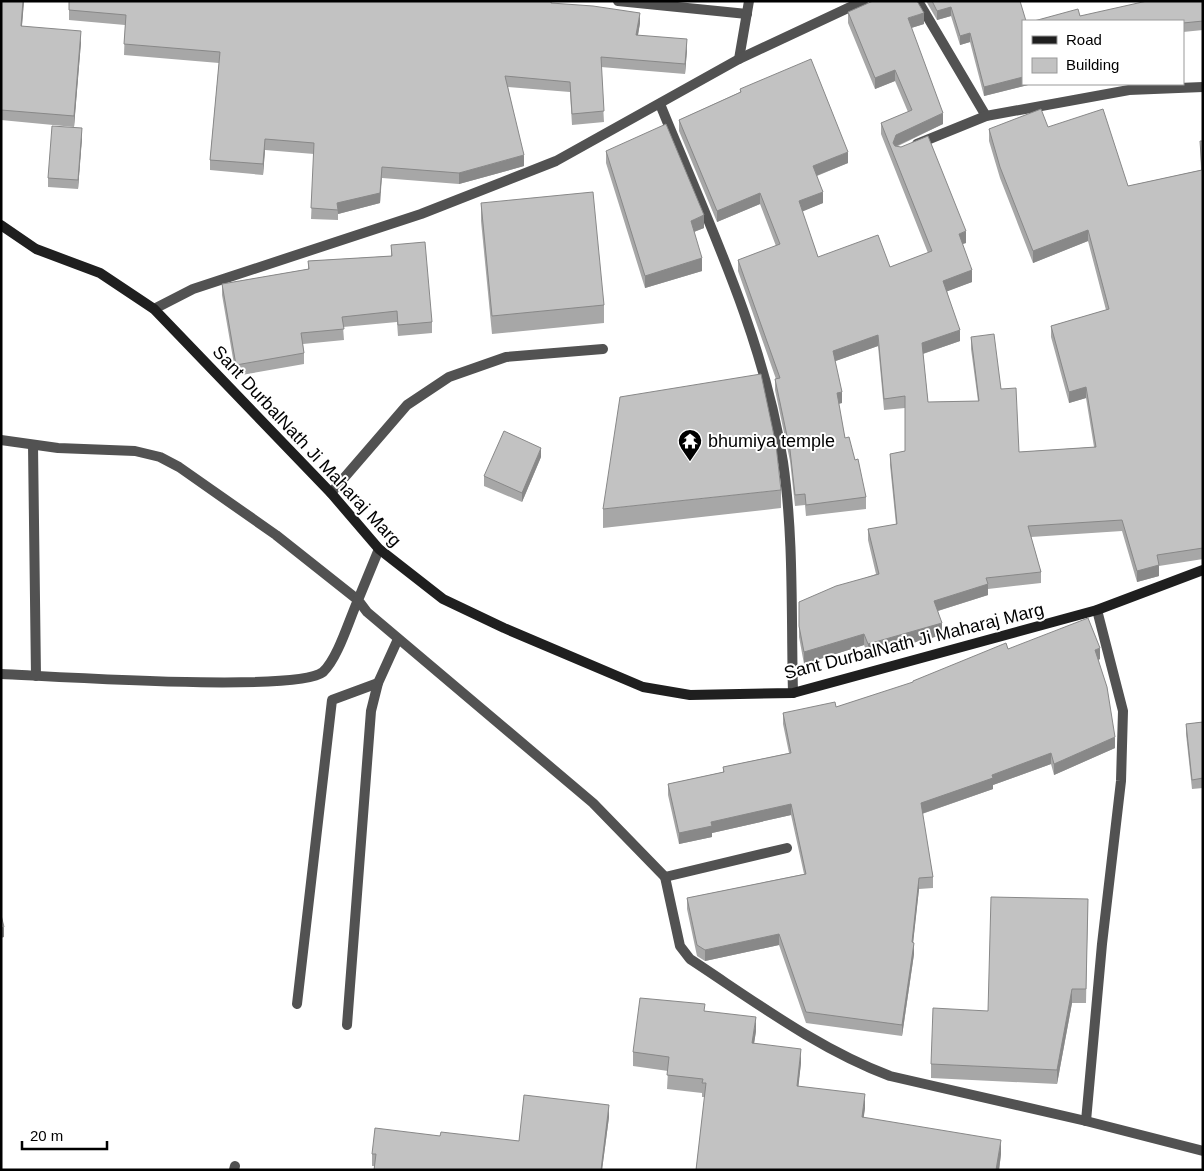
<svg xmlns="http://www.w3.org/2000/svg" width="1204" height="1171" font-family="Arial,sans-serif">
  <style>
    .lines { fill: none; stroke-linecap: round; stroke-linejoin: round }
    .street { stroke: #525252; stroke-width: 10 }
    .secondary { stroke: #1f1f1f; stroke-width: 10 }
    .wall { fill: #a7a7a7 }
    .shaded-wall { fill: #888 }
    .building { fill: #c2c2c2; stroke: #888 }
    .labels { text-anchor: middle; stroke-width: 4; stroke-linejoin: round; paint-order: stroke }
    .poi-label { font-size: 18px; fill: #000; stroke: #fff; text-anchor: start }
    .street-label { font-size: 18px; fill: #000; stroke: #fff }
  </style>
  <rect width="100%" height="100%" fill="#fff"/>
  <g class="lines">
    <g class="street">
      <path d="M618,1L747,14"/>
      <path d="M918,1L986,116"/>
      <path d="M739,59L749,1"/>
      <path d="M660,104C707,220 764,337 783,462C794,538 791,616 793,693"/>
      <path d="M917,144L986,116L1129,90L1203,87"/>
      <path d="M154,309L193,289L421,214L556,161L739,59L863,1"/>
      <path d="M1,440L58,448L135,451L160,457L179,467L276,535L358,600C349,620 338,658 323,672C297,693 50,676 1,674"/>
      <path d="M33,445L36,676"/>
      <path d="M331,493L407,405L449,377L506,357L603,349"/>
      <path d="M379,549L358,600L367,612L593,803L665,877L680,946L690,959C754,1001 818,1049 890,1076L1086,1121L1203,1151"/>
      <path d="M665,877L787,848"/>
      <path d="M297,1004L332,700L378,683"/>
      <path d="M347,1025L371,711L378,683L398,639"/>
      <path d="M1086,1121L1102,944L1121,781L1123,711L1097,610"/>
      <path d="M234,1170L235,1166"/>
    </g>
    <path class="secondary" d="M1,225L36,249L100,273L154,309L331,493L379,549L443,599L504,628L643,687L690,695L793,693L1097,610L1203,570"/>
  </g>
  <g class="wall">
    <path d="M1,1H24L22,26L81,42L74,127L1,120Z"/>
    <path d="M926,1H1020L1023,84H1032L984,96L970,42L960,45L951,16L937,20Z"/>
    <path d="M1203,1V30L1183,32V21L1080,16Z"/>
    <path d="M552,3L640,23L638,35L687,50L685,74L601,67L604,122L572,125L570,92L508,87L524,166L459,184L382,178L380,203L338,214V220L311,219L314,154L265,150L263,175L210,170V160L219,63L124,55L125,25L69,20V10Z"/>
    <path d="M848,12L924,24L911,28L943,124L896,147L966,243L962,244L972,282L947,291L960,341L923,354L928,402L978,401L971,349V337L1001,389L1019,452L1094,447L1086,398L1069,403L1051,337V326L1106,310L1088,241L1033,263L1000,178L989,141V129L1048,127L1128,186L1201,170L1200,141H1203V559L1159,566V576L1137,582L1122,531L1031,537L1041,572V583L988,589V595L938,611L942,635L868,655L864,645L804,664L799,637V602L876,574L868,540V529L896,525L890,465V454L905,451V408L884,410L878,346L835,361L842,403L838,404L845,438L855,460L866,497V509L806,516L805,505L795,506L790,461L775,390V379H776L738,271V260L776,246L760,204L717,222L679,131V120L740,92V89L848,163L817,176L823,203L802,211L818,257L890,267L928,253L881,134V123L908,112L895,81L875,89L848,23Z"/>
    <path d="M82,138L78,189L48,187V178Z"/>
    <path d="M606,151L704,228L694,232L702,271L645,288L606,163Z"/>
    <path d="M481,203L604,305V323L492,334L481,221Z"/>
    <path d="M391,245L432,322V333L398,336L397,322L343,327L344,340L303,344L304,353V364L236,376L222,295V284L308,269V261L391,256Z"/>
    <path d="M541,457L522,502L484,486V476Z"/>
    <path d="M781,490V508L603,528V509Z"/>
    <path d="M1008,649L1100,659L1098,660L1115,748L1054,775L1051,764L993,785V789L922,814L933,877V888L919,889L913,942L914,954L902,1036L806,1023L779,945L705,961L697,956L687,909V898L804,874L791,815L712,833V837L679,844L668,795V784L723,772V767L789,753L783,724V713L836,707L913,683V681Z"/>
    <path d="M1203,722V788L1192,789L1186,734V724Z"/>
    <path d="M1088,899L1086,1003H1072L1057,1084L931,1078V1064L988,1011Z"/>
    <path d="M705,1011L756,1031L754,1043L801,1063L798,1086L865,1108L863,1118L1001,1154L999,1170H696L705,1097H702V1093L667,1089L668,1071L633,1066V1052Z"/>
    <path d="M609,1117L602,1170H374V1166H372V1154L440,1136L519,1141Z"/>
  </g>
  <g class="shaded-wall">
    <path d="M23,1H24L21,36V26Z"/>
    <path d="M951,7V16L937,20V11Z"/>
    <path d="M640,13V23L636,46V35Z"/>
    <path d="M924,13V24L908,29V18Z"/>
    <path d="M81,31V42L74,127V116Z"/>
    <path d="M970,33V42L960,45V36Z"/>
    <path d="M687,39V50L685,74V64Z"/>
    <path d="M895,70V81L875,89V78Z"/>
    <path d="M1023,77V84H1032L984,96V87Z"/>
    <path d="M943,113V124L896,146L893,153V143L896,135Z"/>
    <path d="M82,128V138L78,189V180Z"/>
    <path d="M265,139V150L263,175V164Z"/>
    <path d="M848,152V163L813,177V166Z"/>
    <path d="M524,155V166L459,184V173Z"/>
    <path d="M382,167L380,203L338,214L337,203Z"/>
    <path d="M823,192V203L799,213V201Z"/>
    <path d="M760,193V204L717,222V211Z"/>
    <path d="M704,215V228L691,233V221Z"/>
    <path d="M1088,230V241L1033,263V251Z"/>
    <path d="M966,231V243L959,245V234Z"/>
    <path d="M702,258V271L645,288V276Z"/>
    <path d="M972,270V282L943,293V281Z"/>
    <path d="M960,330V341L922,354V343Z"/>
    <path d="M878,335V346L833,362V351Z"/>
    <path d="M1086,387V398L1069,403V392Z"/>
    <path d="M842,392V403L837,404V393Z"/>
    <path d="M541,448V457L522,502V493Z"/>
    <path d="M1159,565V576L1137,582V571Z"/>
    <path d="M988,584V595L934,612V601Z"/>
    <path d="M942,623V635L868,655V644Z"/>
    <path d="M864,634V645L804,664V652Z"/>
    <path d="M1100,648V659L1095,661V650Z"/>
    <path d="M1115,737V748L1054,775V764Z"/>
    <path d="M1051,753V764L993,785V789L921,814V803L992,775Z"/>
    <path d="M791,804V815L712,833V837L679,844V833L711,822Z"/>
    <path d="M919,878V889L912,953V942Z"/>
    <path d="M4,927V937L1,938V928Z"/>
    <path d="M779,934V945L705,961V950Z"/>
    <path d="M914,943V954L902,1036V1025Z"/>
    <path d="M1072,989V1003L1057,1084V1070Z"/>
    <path d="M756,1017V1031L752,1057V1043Z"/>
    <path d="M801,1049V1063L797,1100V1086Z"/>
    <path d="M865,1094V1108L862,1131V1117Z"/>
    <path d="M609,1105V1117L602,1170H601Z"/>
    <path d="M1001,1140V1154L999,1170H996Z"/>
  </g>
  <g class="building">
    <path d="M1,1H23L21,26L81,31L74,116L1,110Z"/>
    <path d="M69,1H551V3L593,6L640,13L636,35L687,39L685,64L601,57L604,111L572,114L570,82L505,76L524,155L459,173L382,167L380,193L337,203L338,210L311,208L314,143L265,139L263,164L210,160L220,52L124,44L126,15L69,10Z"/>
    <path d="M873,1H917L924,13L908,18L943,113L896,135L893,143L895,146L901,147L928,136L966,231L959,234L972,270L943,281L960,330L922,343L928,402L979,401L971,337L994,334L1001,389L1016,388L1019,452L1096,447L1086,387L1069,392L1051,326L1109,309L1088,230L1033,251L1000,167L989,129L1041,109L1048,127L1103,109L1128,186L1202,170L1200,141H1203V548L1157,555L1159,565L1137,571L1122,520L1028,526L1041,572L986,578L988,584L934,601L942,623L868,644L864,634L804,652L799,626V602L836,586L879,574L868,529L897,524L890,454L905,451V396L884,399L878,335L833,351L842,392L837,393L845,438L849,437L855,460L858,459L866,497L806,505L805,494L795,495L790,450L775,379L780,378L738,260L780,244L760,193L717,211L679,120L741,92L740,89L811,59L848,152L813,166L823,192L799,201L818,257L878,235L890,267L932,251L881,123L912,110L895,70L875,78L848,12Z"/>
    <path d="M932,1H1020L1026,21H1023V77L984,87L970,33L960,36L951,7L937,11Z"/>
    <path d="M1147,1H1203V21L1183,23V21H1034L1078,9L1080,16Z"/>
    <path d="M666,124L704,215L691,221L702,258L645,276L606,151Z"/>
    <path d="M52,126L82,128L78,180L48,178Z"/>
    <path d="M593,192L604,305L492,316L481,203Z"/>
    <path d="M425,242L432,322L398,325L397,311L342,317L344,329L301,333L304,353L236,365L222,284L309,269L308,261L392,256L391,245Z"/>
    <path d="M761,374L776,445L781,490L603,509L620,397Z"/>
    <path d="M504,431L541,448L522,493L484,476Z"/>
    <path d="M1088,618L1100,648L1095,650L1107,687L1115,737L1054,764L1051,753L992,775L993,778L921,803L933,877L919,878L912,942L914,943L902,1025L806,1012L779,934L705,950L697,945L687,898L806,874L791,804L711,822L712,826L679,833L668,784L724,772L723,767L791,753L783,713L835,702L836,707L913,682V681L1006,643L1008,649Z"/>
    <path d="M1203,722V778L1192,780L1186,724Z"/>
    <path d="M991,897L1088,899L1086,989H1072L1057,1070L931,1064L933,1008L988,1011Z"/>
    <path d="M1,915L4,927L1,928Z"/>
    <path d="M640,998L705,1004L704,1011L756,1017L752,1043L801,1049L797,1086L865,1094L862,1117L1001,1140L996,1170H696L706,1083H702L703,1079L667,1075L669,1057L633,1052Z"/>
    <path d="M524,1095L609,1105L601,1170H374L376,1154H372L375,1128L440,1136L441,1132L519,1141Z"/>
  </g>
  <defs>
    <g id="temple-pin" transform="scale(1.25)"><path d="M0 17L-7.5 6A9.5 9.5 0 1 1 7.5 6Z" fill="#000" stroke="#fff"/><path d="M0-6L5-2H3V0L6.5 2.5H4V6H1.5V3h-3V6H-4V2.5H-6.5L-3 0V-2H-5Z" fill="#fff"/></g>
  </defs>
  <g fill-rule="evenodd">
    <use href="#temple-pin" x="690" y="441"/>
  </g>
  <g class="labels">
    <g class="poi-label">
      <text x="708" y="447">bhumiya temple</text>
    </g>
    <g class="street-label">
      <text transform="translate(307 446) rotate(47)" y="6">Sant DurbalNath Ji Maharaj Marg</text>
      <text transform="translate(914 641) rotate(-14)" y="6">Sant DurbalNath Ji Maharaj Marg</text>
    </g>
  </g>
  <rect width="1204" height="1171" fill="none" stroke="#000000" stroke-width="5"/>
  <rect x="1022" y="20" width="162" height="65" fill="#ffffff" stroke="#999999"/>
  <rect x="1032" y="36" width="25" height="8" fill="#1f1f1f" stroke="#999999"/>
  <text x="1066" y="45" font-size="15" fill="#000000">Road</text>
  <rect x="1032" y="58" width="25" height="15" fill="#c2c2c2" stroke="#999999"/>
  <text x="1066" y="70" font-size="15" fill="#000000">Building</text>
  <path d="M22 1141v8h85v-8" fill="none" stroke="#000000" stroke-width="2.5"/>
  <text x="30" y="1141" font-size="15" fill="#000000" stroke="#ffffff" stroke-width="4" paint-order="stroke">20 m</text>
</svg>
